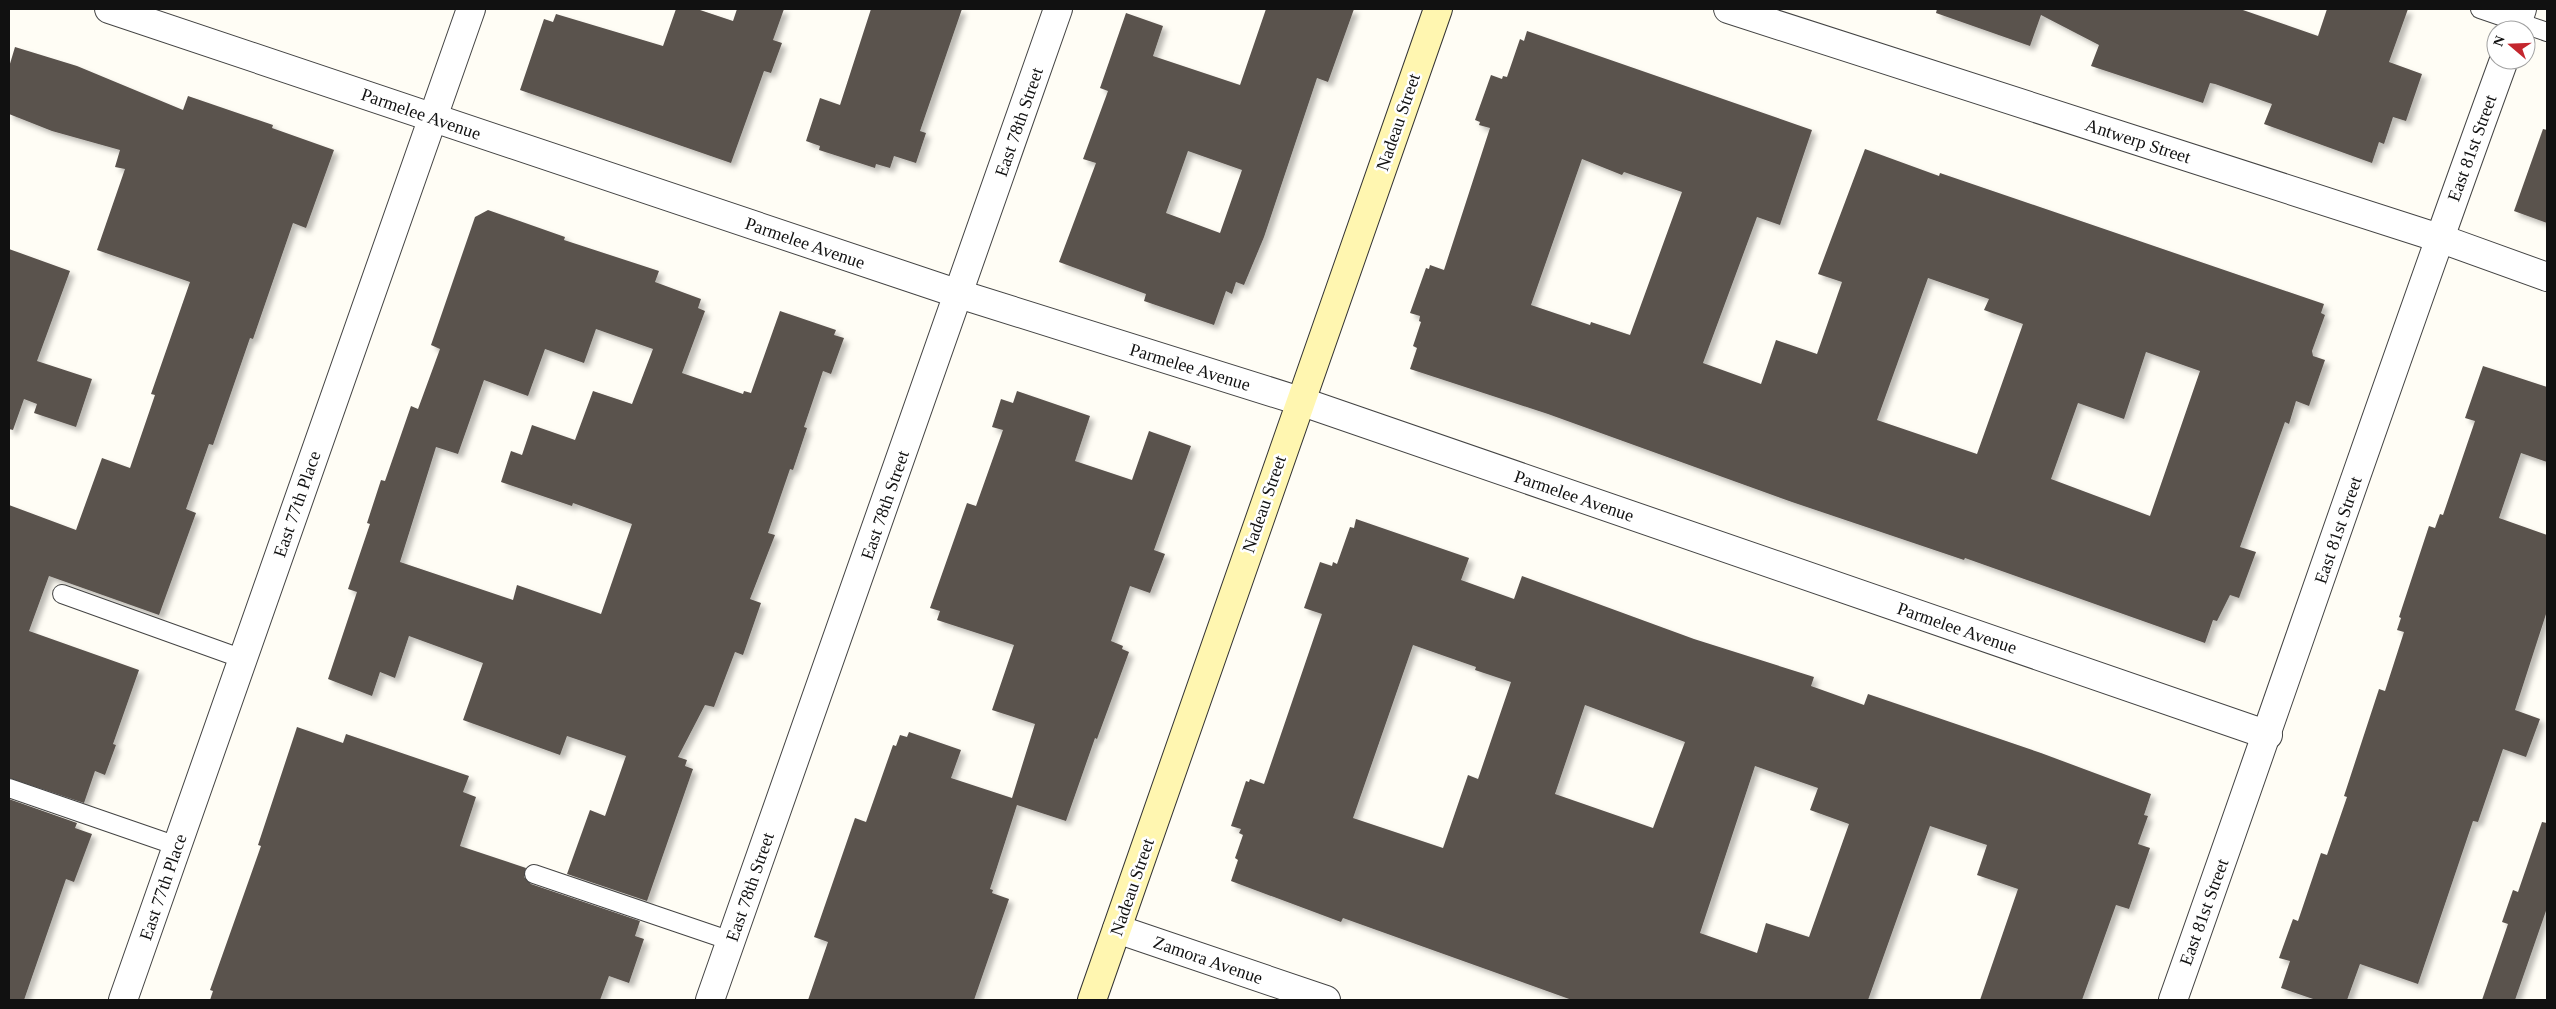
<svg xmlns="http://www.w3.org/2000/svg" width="2556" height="1009" font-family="'Times New Roman',serif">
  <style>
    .building { fill: #5a524d; fill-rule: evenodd; filter: url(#shadow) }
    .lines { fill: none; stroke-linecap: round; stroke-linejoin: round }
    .lane-casing { stroke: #444; stroke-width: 20 }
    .street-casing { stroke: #444; stroke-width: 30 }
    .secondary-casing { stroke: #333; stroke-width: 30 }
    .lane { stroke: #fff; stroke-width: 18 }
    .street { stroke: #fff; stroke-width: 28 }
    .secondary { stroke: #fff6b0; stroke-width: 28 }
    .labels { text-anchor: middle; stroke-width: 5; stroke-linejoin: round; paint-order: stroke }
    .street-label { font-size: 18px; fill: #111; stroke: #fff }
  </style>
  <defs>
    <filter id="shadow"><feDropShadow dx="4.5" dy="4.5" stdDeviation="2.5" flood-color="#0004"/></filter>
  </defs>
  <rect width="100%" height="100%" fill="#fffdf5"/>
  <g class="building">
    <path d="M676,9H697L733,21L737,9H784L773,40L782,43L771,73L764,71L731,163L520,90L544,19L553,22L556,14L663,46Z"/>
    <path d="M871,9H962L920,131L926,133L916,163L894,156L890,168L876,164L875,168L819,150L820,146L806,141L820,98L840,105Z"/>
    <path d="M1266,9H1354L1328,82L1317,78L1264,237L1244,285L1236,282L1232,294L1226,291L1214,325L1144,301L1146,294L1059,262L1096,163L1083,159L1108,91L1100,88L1126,13L1163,26L1153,56L1240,85ZM1188,151L1242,170L1220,233L1166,213Z"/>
    <path d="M1937,9H2240L2318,36L2327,9H2408L2389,62L2422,74L2406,121L2393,117L2384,144L2379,142L2372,163L2264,124L2272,104L2215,84L2210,83L2203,103L2091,66L2099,45L2041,15L2030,46L1936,13Z"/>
    <path d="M1527,31L1812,130L1780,225L1757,217L1703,363L1761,384L1776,340L1817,354L1842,282L1818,274L1865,149L1939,176L1940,173L2324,304L2321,313L2325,315L2312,351L2313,356L2325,360L2309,406L2296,401L2289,424L2285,422L2240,547L2256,552L2239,598L2230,595L2217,621L2213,620L2205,643L1965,558L1964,560L1792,502L1548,414L1410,369L1417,348L1413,346L1421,322L1419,321L1420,316L1410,313L1426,268L1429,269L1430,265L1444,270L1490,128L1479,125L1480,122L1475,120L1491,75L1502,79L1503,76L1507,77L1520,39L1524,41ZM1582,159L1622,175L1624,172L1682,192L1630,335L1591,322L1590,325L1531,305ZM1928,278L1989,299L1984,310L2023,324L1977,454L1877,420ZM2146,352L2200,371L2150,516L2051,479L2078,403L2124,419Z"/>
    <path d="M15,47L77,66L183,110L188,96L273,125L272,128L334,150L306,228L293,223L253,339L250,338L213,445L209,444L186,509L196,513L159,615L49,576L29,631L139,670L113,744L116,745L105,775L95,771L84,803L9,778V505L76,530L102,458L130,468L155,395L151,394L190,282L97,250L125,169L115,167L120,150L52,131L9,114V67Z"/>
    <path d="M2543,129L2547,130V223L2514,211Z"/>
    <path d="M488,210L565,237L564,240L659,271L655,282L701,299L698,308L705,311L682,373L743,394L744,391L751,393L780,311L836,330L834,335L844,338L831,374L823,371L804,427L807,428L793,470L790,469L768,533L775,535L750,599L761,603L743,655L735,652L714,707L705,705L678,757L687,760L685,766L693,769L647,901L567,874L590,810L605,816L626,756L567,736L560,755L463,720L483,663L409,636L395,678L380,672L372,696L328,679L357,592L348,589L370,524L367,523L381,480L385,481L411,406L418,409L440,349L431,345L475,217ZM596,329L653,349L632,404L593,391L575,440L532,425L522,455L511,451L501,482L572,506L573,503L632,524L601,614L517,585L513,600L400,562L436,447L458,454L484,380L528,396L545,349L584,363Z"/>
    <path d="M9,249L70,271L37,361L92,379L76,427L34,413L37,404L24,399L13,430L9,429Z"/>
    <path d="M2483,366L2547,387V462L2521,453L2499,518L2547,535V611L2515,710L2540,719L2526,757L2503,749L2478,822L2473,821L2418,984L2360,964L2347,1000H2316L2281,988L2290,961L2279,958L2293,919L2298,921L2321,853L2327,855L2347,797L2344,796L2379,689L2385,691L2404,632L2397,630L2401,618L2399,617L2429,526L2435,528L2440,514L2443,515L2475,421L2465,418Z"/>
    <path d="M1017,391L1090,416L1075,461L1132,480L1149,431L1191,446L1154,550L1165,554L1150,593L1130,586L1111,641L1123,646L1122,649L1129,652L1097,739L1095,738L1066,821L1017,805L990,889L993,890L992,893L1009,899L974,1000H808L828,942L814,937L855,818L866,822L893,745L896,746L900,735L907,737L909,732L961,750L951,778L1012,798L1035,724L992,710L1014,645L937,620L940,611L930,608L967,503L976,506L1003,430L992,427L1001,399L1013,403Z"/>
    <path d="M1356,519L1469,558L1461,580L1514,599L1522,576L1694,639L1814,677L1811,686L1864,705L1868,694L2041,753L2151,794L2144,815L2148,816L2138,844L2150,848L2129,909L2116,905L2082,1000H1980L2018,889L1977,875L1987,845L1930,826L1868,1000H1572L1343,918L1341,922L1231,881L1238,860L1235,858L1243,835L1239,833L1241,829L1231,826L1246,781L1249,782L1250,779L1264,784L1322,614L1304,608L1320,562L1332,566L1333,562L1337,564L1350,527L1354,528ZM1413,645L1476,667L1475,670L1511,682L1478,779L1468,775L1443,848L1353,818ZM1585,705L1685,742L1653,828L1555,794ZM1755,766L1818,788L1810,810L1849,824L1809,937L1766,923L1757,953L1700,933Z"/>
    <path d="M297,727L343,743L346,734L469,776L463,792L476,797L460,846L526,868L524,877L531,884L640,921L635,936L644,939L629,983L609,976L600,1000H210L213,991L210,990L261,846L258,845Z"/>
    <path d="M9,799L77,823L75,828L92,834L74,882L66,879L24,1000H9Z"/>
    <path d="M2542,822L2547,823V908L2515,1000H2482L2508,924L2502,922L2513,890L2518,892Z"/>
  </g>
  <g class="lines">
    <g class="lane-casing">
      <g id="lane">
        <path d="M2480,9L2547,32"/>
        <path d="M62,594L243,659"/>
        <path d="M9,788L177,846"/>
        <path d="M534,874L731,941"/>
      </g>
    </g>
    <g class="street-casing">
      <g id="street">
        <path d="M109,9L959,294L1300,401L2268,735"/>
        <path d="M1728,9L2439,238L2547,277"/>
        <path d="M2515,30L2522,9"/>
        <path d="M1117,929L1326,1000"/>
        <path d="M123,1000L471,9"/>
        <path d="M710,1000L1058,9"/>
        <path d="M2173,1000C2284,687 2390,372 2504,60"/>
      </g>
    </g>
    <g class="secondary-casing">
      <path id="secondary" d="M1092,1000L1438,9"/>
    </g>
    <use href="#lane" class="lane"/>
    <use href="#street" class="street"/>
    <use href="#secondary" class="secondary"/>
  </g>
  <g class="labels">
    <g class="street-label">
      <text transform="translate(421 114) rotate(19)" y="6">Parmelee Avenue</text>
      <text transform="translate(1019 122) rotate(-71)" y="6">East 78th Street</text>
      <text transform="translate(1398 122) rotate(-71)" y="6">Nadeau Street</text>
      <text transform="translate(2138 141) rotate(18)" y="6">Antwerp Street</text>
      <text transform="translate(2472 148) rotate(-70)" y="6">East 81st Street</text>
      <text transform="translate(805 243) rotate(19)" y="6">Parmelee Avenue</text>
      <text transform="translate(1190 367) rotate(17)" y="6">Parmelee Avenue</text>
      <text transform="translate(1574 496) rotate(19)" y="6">Parmelee Avenue</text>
      <text transform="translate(297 504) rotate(-71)" y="6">East 77th Place</text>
      <text transform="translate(1264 504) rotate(-71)" y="6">Nadeau Street</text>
      <text transform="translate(885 505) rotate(-71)" y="6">East 78th Street</text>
      <text transform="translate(2338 530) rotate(-71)" y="6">East 81st Street</text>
      <text transform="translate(1957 628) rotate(19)" y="6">Parmelee Avenue</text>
      <text transform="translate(163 887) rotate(-71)" y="6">East 77th Place</text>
      <text transform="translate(750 887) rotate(-71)" y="6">East 78th Street</text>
      <text transform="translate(1132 887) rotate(-71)" y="6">Nadeau Street</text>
      <text transform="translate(2204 912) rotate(-70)" y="6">East 81st Street</text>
      <text transform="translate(1208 960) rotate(19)" y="6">Zamora Avenue</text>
    </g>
  </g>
  <rect width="2556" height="1009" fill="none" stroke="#111111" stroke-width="20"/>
  <g transform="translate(2511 45) rotate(289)"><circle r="24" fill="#ffffff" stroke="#a0a0a0"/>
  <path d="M0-4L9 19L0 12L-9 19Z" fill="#c4262e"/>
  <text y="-8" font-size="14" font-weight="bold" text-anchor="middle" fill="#111111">N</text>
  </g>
</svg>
